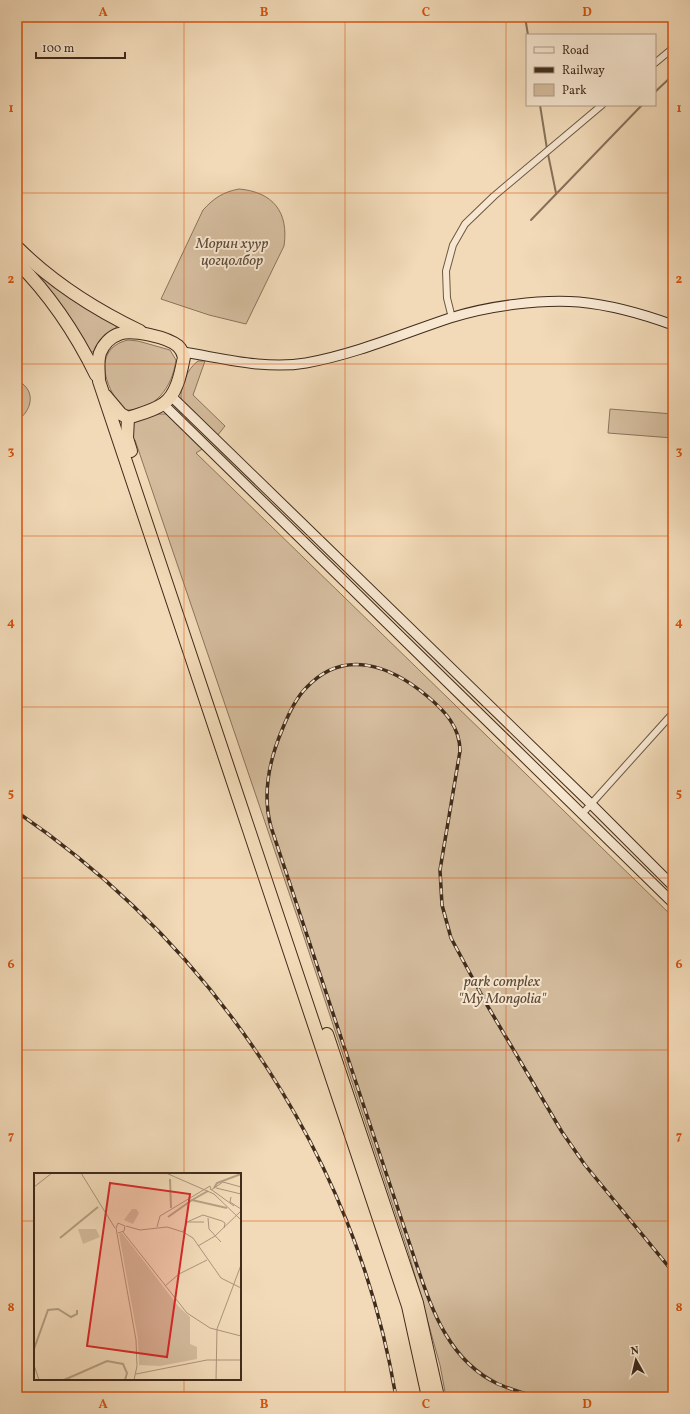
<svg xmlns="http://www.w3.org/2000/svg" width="690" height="1414" font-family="Vollkorn,serif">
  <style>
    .green { fill: #d4bc9d; stroke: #8a745c }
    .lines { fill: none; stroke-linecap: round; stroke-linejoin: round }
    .stream { stroke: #86715a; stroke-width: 2 }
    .street-casing { stroke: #6c5843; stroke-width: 8 }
    .secondary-casing { stroke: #402c1c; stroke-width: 11 }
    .highway-casing { stroke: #402c1c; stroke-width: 14 }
    .street { stroke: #f7e7d1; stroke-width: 6 }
    .secondary { stroke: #f7e7d1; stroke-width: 9 }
    .highway { stroke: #f2dab8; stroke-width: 12 }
    .rail-casing { stroke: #402c1c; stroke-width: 3.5 }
    .rail { stroke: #f7e7d1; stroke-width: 2; stroke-dasharray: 6; stroke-linecap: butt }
    .grid { fill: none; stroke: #d7540e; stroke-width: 1; stroke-opacity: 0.55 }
    .labels { text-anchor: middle; stroke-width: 4; stroke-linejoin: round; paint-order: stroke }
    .park-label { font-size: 15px; font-style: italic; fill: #5e4936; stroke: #f7e7d1 }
    .inset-river { fill: none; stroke: #b59f83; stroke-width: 2 }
    .inset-road { fill: none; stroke: #ab947a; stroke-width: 1 }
    .view { fill: #d62828; fill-opacity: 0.15; stroke: #d62828; stroke-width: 2 }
    .inset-edge { fill: none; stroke: #402c1c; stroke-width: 2 }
    .neatline { fill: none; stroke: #d7540e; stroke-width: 1.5 }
    .grid-label { font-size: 13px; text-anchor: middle; font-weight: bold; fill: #d7540e }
  </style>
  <rect width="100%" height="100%" fill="#f2dab8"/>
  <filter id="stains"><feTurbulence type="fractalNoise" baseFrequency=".005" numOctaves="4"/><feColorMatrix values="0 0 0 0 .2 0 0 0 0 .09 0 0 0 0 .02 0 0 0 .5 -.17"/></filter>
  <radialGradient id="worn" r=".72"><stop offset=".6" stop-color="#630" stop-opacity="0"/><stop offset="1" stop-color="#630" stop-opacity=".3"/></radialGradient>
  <g class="green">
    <path d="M239,189C273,192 289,212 284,246L246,324L209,315L161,299L203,210C214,198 223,192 239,189Z"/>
    <path d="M17,253L117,325C113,337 99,341 94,351L90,353L45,287L17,256Z"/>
    <path d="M128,340L138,341L170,350L176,360C172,388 155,411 125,410C106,391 90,349 128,340Z"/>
    <path d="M198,361H205L193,395L225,426L217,436L181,400C180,386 187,369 198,361Z"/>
    <path d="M17,378C20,382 26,386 28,390C34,401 27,415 17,420Z"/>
    <path d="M610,409L673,414V438L608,433Z"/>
    <path d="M159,414H166L204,448L196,453L673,917V1397H446L440,1365L408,1251L300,925L135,440L131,442L133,422Z"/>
  </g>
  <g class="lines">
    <g class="stream">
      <path d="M525,17L528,35"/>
      <path d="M655,92L673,75"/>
      <path d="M540,105L547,149"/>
      <path d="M548,154L556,193"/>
      <path d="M531,220L642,105"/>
    </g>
    <g class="street-casing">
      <g id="street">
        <path d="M655,63L673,48"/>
        <path d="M452,318L447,298L446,271L453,245L465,224L494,196L602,105"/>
        <path d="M583,813L673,713"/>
      </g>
    </g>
    <g class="secondary-casing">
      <g id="secondary">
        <path d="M183,352C222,358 265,370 306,363C356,354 402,334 450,318C488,306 540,299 579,302C611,305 643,314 673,325"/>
        <path d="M171,396L591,804L673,886"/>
        <path d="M163,404L673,903"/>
      </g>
    </g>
    <g class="highway-casing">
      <g id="highway">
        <path d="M17,247C53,283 94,309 140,331"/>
        <path d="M17,262C51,296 75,332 96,375"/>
        <path d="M105,395L121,414L128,418C139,414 153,411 163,404C177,395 181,372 184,357C183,353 181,349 178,346C167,337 132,329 119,334C110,337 103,345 100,353C97,362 99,372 99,381L408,1306L428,1397"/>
        <path d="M128,418L127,438L131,451"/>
        <path d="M327,1034L417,1303L438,1397"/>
      </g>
    </g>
    <use href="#street" class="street"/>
    <use href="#secondary" class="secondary"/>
    <use href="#highway" class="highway"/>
    <g class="rail-casing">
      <g id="rail">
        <path d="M17,812C215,947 356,1159 396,1397"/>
        <path d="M536,1397C523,1393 510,1389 498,1384C450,1361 433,1313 417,1266L271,827C262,794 269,761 282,730C288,715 295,699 306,688C344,647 391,666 427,696C445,711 460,727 460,751L440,870L442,905L451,938L487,1005L562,1132L585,1165L673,1272"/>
      </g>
    </g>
    <use href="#rail" class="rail"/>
  </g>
  <path class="grid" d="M184,17V1174M345,17V1397M506,17V1397M17,193H673M17,364H673M17,536H673M17,707H673M17,878H673M17,1050H673M17,1221H35M240,1221H673M184,1379V1397"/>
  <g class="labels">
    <g class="park-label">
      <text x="232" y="248">Морин хуур<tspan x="232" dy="17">цогцолбор</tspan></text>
      <text x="502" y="986">park complex<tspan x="502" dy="17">"My Mongolia"</tspan></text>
    </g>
  </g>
  <g transform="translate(34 1173)">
    <rect width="207" height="207" fill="#f2dab8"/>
    <path d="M98,36H102L105,40L99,51L90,47ZM44,56H62L66,64L49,71ZM88,60L145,134L156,144V171L163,174V186L126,193L105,192L104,166L85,61Z" fill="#d4bc9d"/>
    <path class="inset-river" d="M136,6L137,35M180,15L183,10L207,1M158,27L174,18M134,44L158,27L193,35M26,65L64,34M0,176L14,137L24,136L37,144L43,141V137M30,207L73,188L89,191L93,200L91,207"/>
    <path class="inset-road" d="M47,0L81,55M132,0L180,21L207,47M0,14L18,0M182,15L207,21M178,17L200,33M197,24L196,29L207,36M174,45L175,56L187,69M153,49L169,42L188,48L191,50L190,55M92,53L106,57L133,54L149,59L159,65L187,105L207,115M123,54L126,43L176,13L177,17L189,9L207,14M89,59L153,140L176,155L207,163M149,59L153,49H170M84,60L90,58L91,53L84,50L82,55L102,167L103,193L100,207M164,73L181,63L207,38M131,113L145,101L173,87M183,156L207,92M0,192L5,207M102,201L173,187H207M182,207L183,156"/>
    <path class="view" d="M76,10L156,21L133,184L53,173Z"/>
    <rect width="207" height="207" class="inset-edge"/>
  </g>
  <rect width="690" height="1414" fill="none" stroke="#f2dab8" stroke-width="44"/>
  <rect x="526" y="34" width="130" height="72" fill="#f7e7d1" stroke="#ae9c89"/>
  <rect x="534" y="47" width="20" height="6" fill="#f7e7d1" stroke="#ae9c89"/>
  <text x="562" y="54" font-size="12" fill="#402c1c">Road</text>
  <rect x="534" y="67" width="20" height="6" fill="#402c1c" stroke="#ae9c89"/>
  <text x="562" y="74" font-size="12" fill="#402c1c">Railway</text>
  <rect x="534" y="84" width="20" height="12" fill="#d4bc9d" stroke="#ae9c89"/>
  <text x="562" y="94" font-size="12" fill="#402c1c">Park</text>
  <g transform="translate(636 1360) rotate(352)" stroke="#f7e7d1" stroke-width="3" paint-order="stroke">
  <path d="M0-3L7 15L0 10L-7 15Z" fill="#402c1c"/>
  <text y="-6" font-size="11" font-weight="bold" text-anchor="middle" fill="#402c1c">N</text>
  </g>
  <path d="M36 52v6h89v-6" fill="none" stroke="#402c1c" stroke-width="2"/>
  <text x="42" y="52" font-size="12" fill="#402c1c" stroke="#f7e7d1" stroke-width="3" paint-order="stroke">100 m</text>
  <rect x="22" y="22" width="646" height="1370" class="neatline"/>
  <g class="grid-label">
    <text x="103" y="16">A</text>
    <text x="264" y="16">B</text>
    <text x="426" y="16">C</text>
    <text x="587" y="16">D</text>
    <text x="11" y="112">1</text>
    <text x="679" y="112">1</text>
    <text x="11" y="283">2</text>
    <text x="679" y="283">2</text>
    <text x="11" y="455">3</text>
    <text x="679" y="455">3</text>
    <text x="11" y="626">4</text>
    <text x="679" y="626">4</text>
    <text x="11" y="797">5</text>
    <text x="679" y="797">5</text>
    <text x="11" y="968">6</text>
    <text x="679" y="968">6</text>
    <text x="11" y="1140">7</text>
    <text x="679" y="1140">7</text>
    <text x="11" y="1311">8</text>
    <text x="679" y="1311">8</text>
    <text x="103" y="1408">A</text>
    <text x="264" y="1408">B</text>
    <text x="426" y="1408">C</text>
    <text x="587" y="1408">D</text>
  </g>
  <rect width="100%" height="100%" filter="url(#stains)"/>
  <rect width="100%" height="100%" fill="url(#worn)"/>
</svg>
